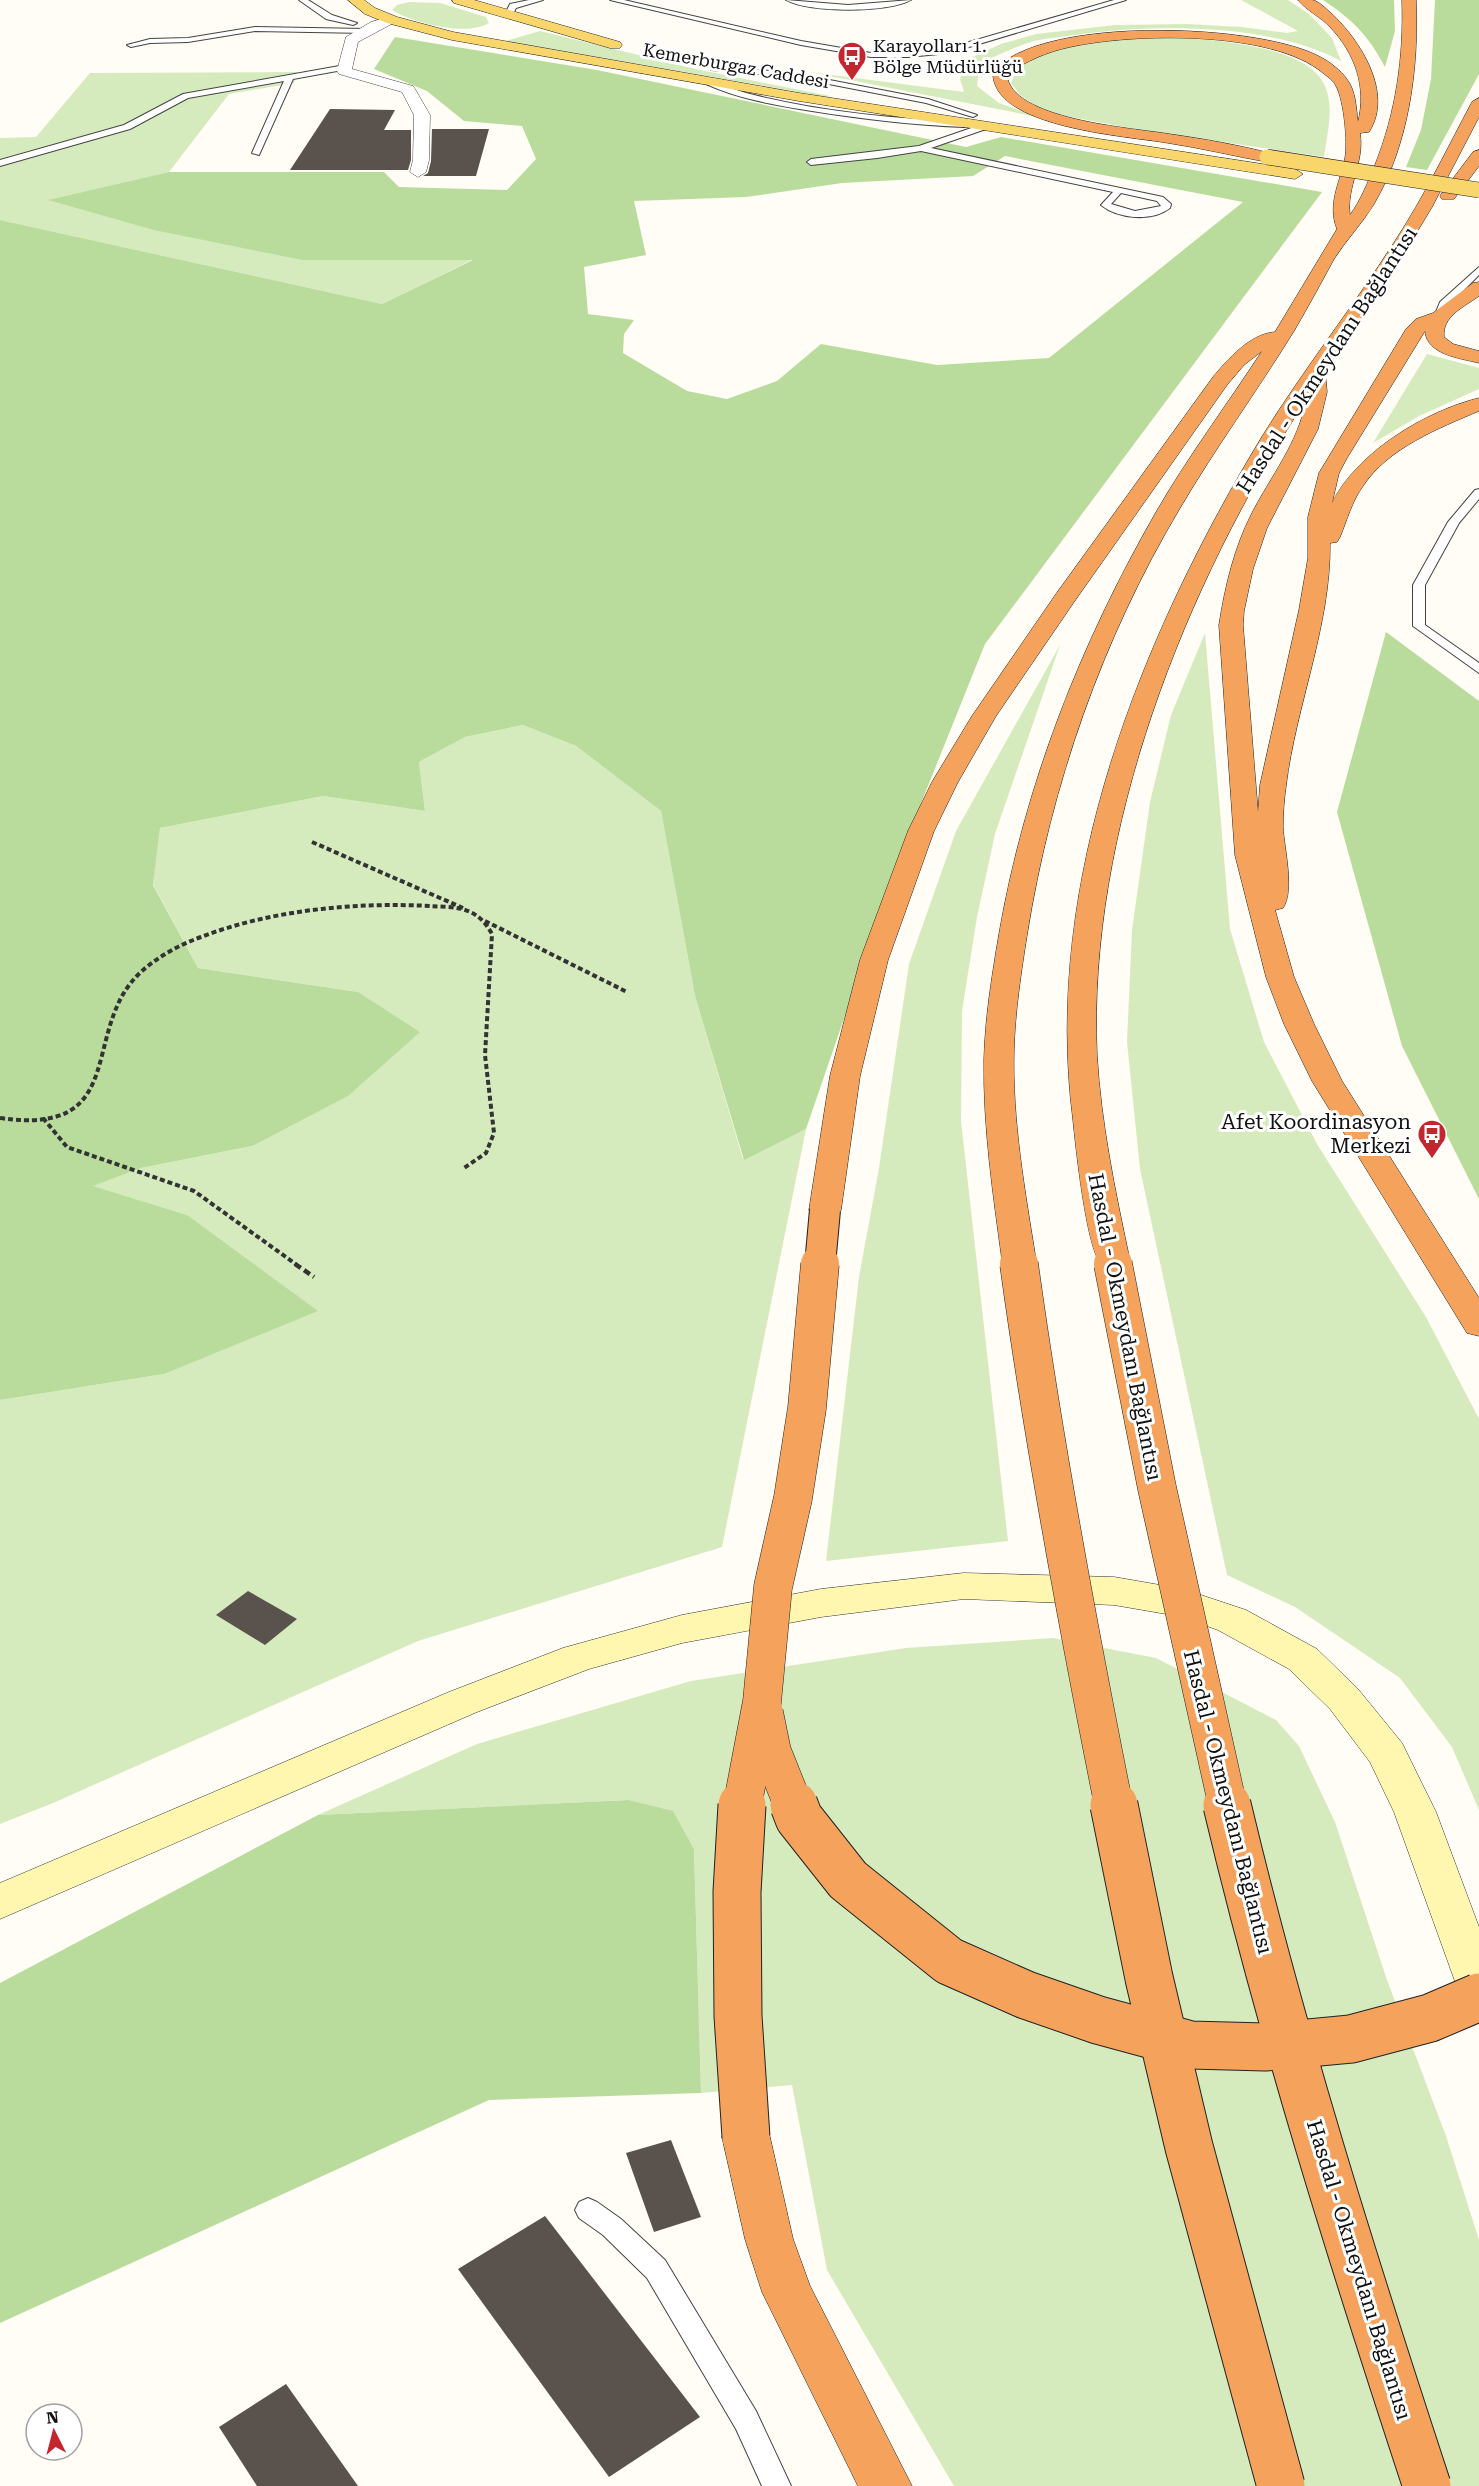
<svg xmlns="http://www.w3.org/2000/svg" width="1479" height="2486" font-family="'Roboto Serif',serif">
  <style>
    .green { fill: #d5ebbd }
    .forest { fill: #b9dc9c; fill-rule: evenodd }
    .building { fill: #5a524d }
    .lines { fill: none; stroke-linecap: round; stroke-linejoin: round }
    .service-casing { stroke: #444; stroke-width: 2 }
    .minor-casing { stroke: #444; stroke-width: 1 }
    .secondary-casing { stroke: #333; stroke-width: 1 }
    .primary-casing { stroke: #222; stroke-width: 1 }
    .motorway-casing { stroke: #222; stroke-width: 1 }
    .path-far1 { stroke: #333; stroke-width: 4; stroke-dasharray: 5 3; stroke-linecap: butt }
    .path { stroke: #333; stroke-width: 4.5; stroke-dasharray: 7 4; stroke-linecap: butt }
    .service { fill: #fff; fill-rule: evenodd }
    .minor { fill: #fff; fill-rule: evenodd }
    .secondary { fill: #fff6b0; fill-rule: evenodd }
    .primary { fill: #f9d66b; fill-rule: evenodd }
    .motorway { fill: #f5a25d; fill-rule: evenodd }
    .primary-bridge-casing { stroke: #222; stroke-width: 16; stroke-linecap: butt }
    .motorway-bridge-far2-casing { stroke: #222; stroke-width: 32; stroke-linecap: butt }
    .motorway-bridge-far1-casing { stroke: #222; stroke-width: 39; stroke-linecap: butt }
    .motorway-bridge-casing { stroke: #222; stroke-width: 49; stroke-linecap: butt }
    .primary-bridge { stroke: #f9d66b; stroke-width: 15 }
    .motorway-bridge-far2 { stroke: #f5a25d; stroke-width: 30 }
    .motorway-bridge-far1 { stroke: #f5a25d; stroke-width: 38 }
    .motorway-bridge { stroke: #f5a25d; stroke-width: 47 }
    .labels { text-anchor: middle; stroke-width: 6; stroke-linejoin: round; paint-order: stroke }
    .far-poi-label { font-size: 18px; fill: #111; stroke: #fff; text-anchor: start }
    .far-street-label { font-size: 18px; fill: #111; stroke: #fff }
    .street-label { font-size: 21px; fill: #111; stroke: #fff }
    .poi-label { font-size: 21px; fill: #111; stroke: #fff; text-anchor: end }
  </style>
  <rect width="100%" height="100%" fill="#fffdf5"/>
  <g class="green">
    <path d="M1241,0H1288L1309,14L1332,38L1341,61C1272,23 1152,24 1075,35C1062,37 1047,38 1034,41C1015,47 997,55 980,64L977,86L999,103L1038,117L809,72L964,92L960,79L968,59L1001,44L1036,34L1115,25L1186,24L1242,27L1287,33L1298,31Z"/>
    <path d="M409,2L440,3L486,17L489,23C465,37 414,23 392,10L397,5Z"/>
    <path d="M540,31L700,70L830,96L827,97L505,41Z"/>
    <path d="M1166,37C1205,39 1305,44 1324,84C1335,106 1327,134 1324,157L1129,128L1061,115L1037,107L1020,95L1011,83L1019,65L1062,47L1125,38Z"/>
    <path d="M297,72L294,83L229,94L169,172L50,200L302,260L474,259L382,304L0,220V138L36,137L90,73Z"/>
    <path d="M1427,354L1479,368V389L1419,416L1373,443Z"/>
    <path d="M1205,633L1230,929L1264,1042L1317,1144L1426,1317L1479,1419V1810L1452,1747L1400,1678L1295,1607L1227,1575L1140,1169L1127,1042L1132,930L1150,802L1171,715Z"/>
    <path d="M1060,645L995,834L977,917L962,1011L961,1121L1008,1541L826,1561L859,1277L879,1168L909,964L956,831Z"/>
    <path d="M523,725L576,746L661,811L695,996L743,1159L806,1129L722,1547L418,1641L53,1803L0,1824V1400L164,1374L187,1215L92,1186L141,1168L252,1146L358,992L198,968L153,884L160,828L323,796L425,811L419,762L465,737Z"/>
    <path d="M1053,1638L1156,1658L1276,1720L1299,1746L1335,1822L1387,1980L1446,2136L1479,2240V2486H954L827,2270L792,2085L701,2093L694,1849L673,1812L629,1800L318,1815L477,1744L691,1681L906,1648Z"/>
  </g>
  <g class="forest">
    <path d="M1323,0H1394L1395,31L1385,67C1368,35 1353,20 1323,0Z"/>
    <path d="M1435,0H1479V74L1427,170L1406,167L1421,130L1431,79Z"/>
    <path d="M395,37L597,70L966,147L1001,137L1322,192L985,644L901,853L806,1129L744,1160L695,996L661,811L576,746L523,725L465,737L419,762L425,811L323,796L160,828L153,885L198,968L358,992L420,1032L348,1096L252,1146L141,1168L93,1186L187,1215L318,1311L164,1374L0,1400V220L382,304L473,260H302L154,230L48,200L169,172H384L399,187L507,190L536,159L522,126L464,121L427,91L374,69ZM1005,156L1243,202L1049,358L937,365L821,344L777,381L727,399L687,391L623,353L624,334L634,320L588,314L584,267L646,255L634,201L746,197L842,183L973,176Z"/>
    <path d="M1386,632L1479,701V1199L1402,1046L1337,812Z"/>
    <path d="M629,1800L673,1811L694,1849L701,2093L489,2100L0,2323V1983L318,1815Z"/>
  </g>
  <g class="building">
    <path d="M330,109L395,110L384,130H411V160L408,170H290Z"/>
    <path d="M432,129H489L476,176H423L428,173L431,161Z"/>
    <path d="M248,1591L297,1619L265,1645L216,1615Z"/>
    <path d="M671,2140L701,2217L654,2232L626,2153Z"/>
    <path d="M545,2216L700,2417L609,2477L458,2269Z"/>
    <path d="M286,2384L358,2486H257L219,2427Z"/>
  </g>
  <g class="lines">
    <g class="service-casing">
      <g id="service">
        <path d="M299,0H308L332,15L357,23L353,25L326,19Z"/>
        <path d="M529,0H543L516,8L511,18L504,16L510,4Z"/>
        <path d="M610,0H624L801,41L871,53H908L945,49L1114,0H1126L949,53L908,57H871L801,45Z"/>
        <path d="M786,0L848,5L911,0C888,13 809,13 786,0Z"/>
        <path d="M255,27L366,29L370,31L366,33L255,31L188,42L150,43L131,47L127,45L150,39L188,38Z"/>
        <path d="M345,65H348V69L293,79L259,155L252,153L284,81L188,98L130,129L0,166V160L124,125L183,94Z"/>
        <path d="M714,66L793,73L928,99L977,115L973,117L926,103L793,77L711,70V66Z"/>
        <path d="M707,79C720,83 732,89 746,93C816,111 892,119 964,121L968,124L964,127C913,125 862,119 812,111C775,105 738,99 704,83L703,81Z"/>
        <path d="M983,124L986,125V129L931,148L1163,197L1171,204L1170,208C1152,222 1118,219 1101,205L1113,192L921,151L877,158L811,165L807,162L811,159L919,146ZM1121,193L1157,201L1161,206L1135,211L1111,204Z"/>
        <path d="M1479,267V275L1449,305L1443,319H1435L1434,317L1440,302Z"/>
        <path d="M1479,489V499L1459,523L1425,585V625L1479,663V673L1413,626V585L1448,522L1475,490Z"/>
        <path d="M588,2198L597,2202L621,2219L665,2260L756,2411L791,2486H762L736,2429L647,2278L603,2235L579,2218L575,2210L579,2202Z"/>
      </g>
    </g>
    <g class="minor-casing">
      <path id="minor" d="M392,16L399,20L358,42L352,69L413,86L415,89L430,115L429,160L426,172L418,177L410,172L413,160L414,115L402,92L339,74L337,71L346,37L371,22Z"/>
    </g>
    <g class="secondary-casing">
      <path id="secondary" d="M964,1573L1114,1577L1183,1589L1246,1610L1317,1649L1358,1689L1402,1743L1436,1812L1479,1927V2005L1463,2000L1457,1987L1394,1812L1370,1762L1330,1709L1289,1669L1218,1630L1178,1616L1114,1605L964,1599L821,1617L682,1643L589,1669L477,1712L0,1919V1883L449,1692L563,1648L682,1615L821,1589Z"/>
    </g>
    <g class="primary-casing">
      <g id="primary">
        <path d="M348,0H364L375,8L397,17L453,32L799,93L1295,169L1303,174L1295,179L799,101L452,40L387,23L365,14Z"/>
        <path d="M452,0H474L620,42L622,45L620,48H610L454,3Z"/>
      </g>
    </g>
    <g class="motorway-casing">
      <g id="motorway">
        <path d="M1298,0C1303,0 1308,0 1312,0C1319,1 1326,9 1331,13C1360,40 1394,93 1369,132L1360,133C1365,162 1346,187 1350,215C1361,200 1368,182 1375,165C1396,112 1404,57 1402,0H1416C1419,68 1409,144 1374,204C1362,224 1346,240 1334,259C1321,283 1308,307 1294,331C1257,391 1216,447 1180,508C1102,639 1051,785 1027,935C1021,973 1015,1012 1014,1050C1012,1120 1025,1191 1036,1260L1031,1267L1019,1270L1007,1267L1002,1260C993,1194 983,1127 984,1060C985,1018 992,976 999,934C1025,785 1080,645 1155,514C1187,458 1227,405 1262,351L1244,365L1227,385L1074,602L996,716L958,782L934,831L888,960L860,1076L841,1210L836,1217L825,1220L814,1217L809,1210L830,1076L860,960L908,831L932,782L972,716L1056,594L1213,377C1228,359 1250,334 1275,332L1337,229C1327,204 1340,183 1345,158C1348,143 1344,100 1336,86C1334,81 1328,77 1323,73C1272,30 1133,33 1070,47C1046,52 1027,61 1007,74C1009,120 1134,128 1169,134C1204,139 1239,145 1273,154L1275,157L1273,160L1267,162C1234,156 1201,148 1168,143C1128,136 991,128 993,72C1038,15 1262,23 1322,58C1330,62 1341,71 1346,78C1356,90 1356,108 1358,122C1367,87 1355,53 1330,27C1321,17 1307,11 1298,0Z"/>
        <path d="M1479,98V117L1432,207L1397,265L1325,371L1327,392L1318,429L1267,528L1253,569L1244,611L1243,625L1258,812L1260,785L1299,610L1308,558V517L1319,473L1406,329L1416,319L1433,313L1473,283L1479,282V296C1464,307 1442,316 1444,337L1453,344L1479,351V363C1460,358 1427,355 1425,331L1347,458L1339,473L1332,503C1357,452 1426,411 1479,398V411C1439,428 1388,448 1363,486C1352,501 1347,520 1340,537L1337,542L1330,543C1331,625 1296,705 1286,786C1284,799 1283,814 1283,827C1284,848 1295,890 1283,908L1275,910L1294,977L1314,1024L1342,1081L1479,1298V1336L1467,1333L1462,1325L1312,1081L1284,1024L1266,977L1235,855L1219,625C1225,587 1234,548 1252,513C1271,476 1299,442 1306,400C1185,584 1087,832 1097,1055C1101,1123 1115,1190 1129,1256L1124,1263L1112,1266L1100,1263C1086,1243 1076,1149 1073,1120C1042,882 1141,636 1263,435C1304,369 1353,307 1395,241C1424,197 1447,149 1472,102Z"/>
        <path d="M1479,150V166L1454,199H1442L1440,196L1442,193L1473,152Z"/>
        <path d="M746,2117L763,2123L770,2137L793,2239L810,2286L912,2486H858L762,2292L745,2239L722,2137L729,2123Z"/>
      </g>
    </g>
    <g class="path-far1">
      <path d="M312,842L463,908"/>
      <path d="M485,921L627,992"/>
      <path d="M0,1118C133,1137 78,1028 142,971C159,956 179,945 201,937C271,910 355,902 430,906C443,907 458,906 470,912C480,916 487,925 492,934L485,1055L494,1133L486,1153L464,1168"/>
      <path d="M43,1118L67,1147L194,1191L297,1265"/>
    </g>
    <path class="path" d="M295,1264L314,1277"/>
    <use href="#service" class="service"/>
    <use href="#minor" class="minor"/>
    <use href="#secondary" class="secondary"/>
    <use href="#primary" class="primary"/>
    <use href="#motorway" class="motorway"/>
    <g class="primary-bridge-casing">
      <path id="primary-bridge" d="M1267,157L1479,190"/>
    </g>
    <g class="motorway-bridge-far2-casing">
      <g id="motorway-bridge-far2">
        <path d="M1112,1256L1114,1265"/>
        <path d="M1019,1260L1020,1265"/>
        <path d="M820,1265L825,1210"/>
      </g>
    </g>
    <g class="motorway-bridge-far1-casing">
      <g id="motorway-bridge-far1">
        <path d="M1019,1264C1044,1446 1078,1627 1114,1807"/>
        <path d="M1113,1264L1157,1488L1228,1807"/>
        <path d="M764,1713L772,1752L794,1807"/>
        <path d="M742,1807L762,1702L773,1587L793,1498L807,1408L820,1264"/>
      </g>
    </g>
    <g class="motorway-bridge-casing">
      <g id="motorway-bridge">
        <path d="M742,1805L737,1892L738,2016L746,2137"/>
        <path d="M794,1805L799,1818L848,1880L949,1961L1026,1995L1098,2020L1190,2045L1265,2047L1351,2039L1430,2018L1479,1997"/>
        <path d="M1114,1805L1149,1978L1189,2147L1281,2486"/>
        <path d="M1227,1805C1282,2036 1353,2261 1427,2486"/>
      </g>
    </g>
    <use href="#primary-bridge" class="primary-bridge"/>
    <use href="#motorway-bridge-far2" class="motorway-bridge-far2"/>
    <use href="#motorway-bridge-far1" class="motorway-bridge-far1"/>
    <use href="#motorway-bridge" class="motorway-bridge"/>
  </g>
  <defs>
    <g id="bus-pin" transform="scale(1.5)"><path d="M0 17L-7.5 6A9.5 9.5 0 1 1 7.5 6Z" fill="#c4262e" stroke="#fff"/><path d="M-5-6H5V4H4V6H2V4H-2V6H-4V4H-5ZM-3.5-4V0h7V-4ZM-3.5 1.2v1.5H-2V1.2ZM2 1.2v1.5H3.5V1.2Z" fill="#fff"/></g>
  </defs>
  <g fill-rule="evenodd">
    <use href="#bus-pin" x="852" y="56"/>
    <use href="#bus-pin" x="1432" y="1134"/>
  </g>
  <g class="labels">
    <g class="far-poi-label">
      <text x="873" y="52">Karayolları 1.<tspan x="873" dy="21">Bölge Müdürlüğü</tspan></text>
    </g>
    <g class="far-street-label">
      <text transform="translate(736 66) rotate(10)" y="6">Kemerburgaz Caddesi</text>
    </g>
    <g class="street-label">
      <text transform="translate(1327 360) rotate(-57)" y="7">Hasdal - Okmeydanı Bağlantısı</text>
      <text transform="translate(1125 1327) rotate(79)" y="7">Hasdal - Okmeydanı Bağlantısı</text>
      <text transform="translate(1228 1802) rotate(76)" y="7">Hasdal - Okmeydanı Bağlantısı</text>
      <text transform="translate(1359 2270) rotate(73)" y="7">Hasdal - Okmeydanı Bağlantısı</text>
    </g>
    <g class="poi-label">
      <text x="1411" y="1129">Afet Koordinasyon<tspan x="1411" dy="24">Merkezi</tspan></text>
    </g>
  </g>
  <g transform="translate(54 2432) rotate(354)"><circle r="28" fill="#ffffff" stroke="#a0a0a0" stroke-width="1.5"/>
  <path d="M0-4.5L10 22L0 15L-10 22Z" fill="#c4262e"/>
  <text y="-9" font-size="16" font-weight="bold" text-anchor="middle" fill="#111111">N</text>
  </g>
</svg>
